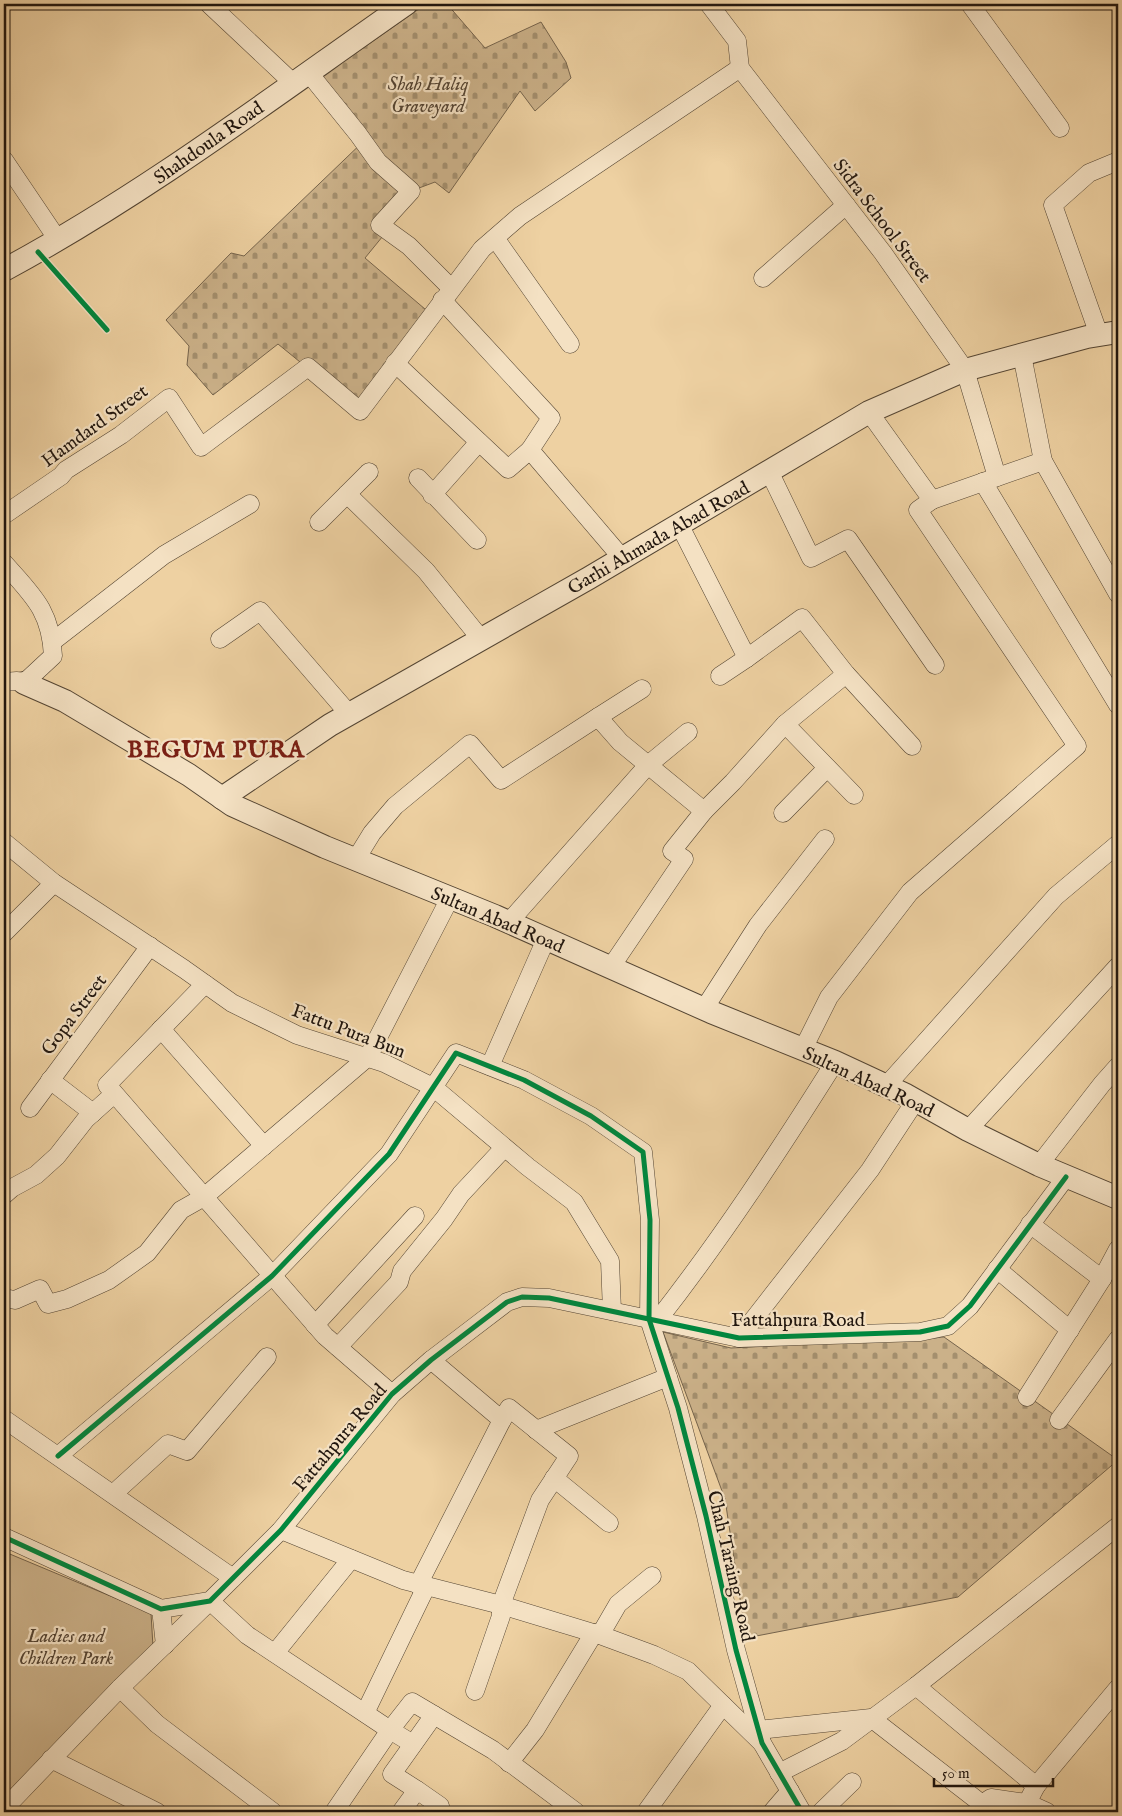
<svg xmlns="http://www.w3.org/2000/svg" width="1122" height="1816" font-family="'IM FELL English',serif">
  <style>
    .cemetery { fill: url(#cemetery-stones); stroke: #76644c }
    .park { fill: #cbb189; stroke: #76644c }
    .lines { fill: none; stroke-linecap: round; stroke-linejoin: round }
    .minor-casing { stroke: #544533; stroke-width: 19 }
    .tertiary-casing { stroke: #544533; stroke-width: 24 }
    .minor { stroke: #f4e1c3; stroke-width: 18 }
    .tertiary { stroke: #f4e1c3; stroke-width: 22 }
    .cycleway-casing { stroke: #f4e1c3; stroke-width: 8 }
    .cycleway { stroke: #00873e; stroke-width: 5 }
    .labels { text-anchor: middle; stroke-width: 4.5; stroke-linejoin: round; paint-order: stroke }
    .park-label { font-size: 19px; font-style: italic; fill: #544433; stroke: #f4e1c3 }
    .street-label { font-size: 19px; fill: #21160e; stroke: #f4e1c3 }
    .district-label { font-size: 24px; font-weight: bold; letter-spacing: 1px; fill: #7a1f14; stroke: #f4e1c3 }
  </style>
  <defs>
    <pattern id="cemetery-stones" width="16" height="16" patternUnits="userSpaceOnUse" patternTransform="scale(1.25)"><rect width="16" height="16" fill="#cbb189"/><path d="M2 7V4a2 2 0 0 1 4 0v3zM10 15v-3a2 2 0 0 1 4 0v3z" fill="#a48f6e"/></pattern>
  </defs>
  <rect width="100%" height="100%" fill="#eed1a2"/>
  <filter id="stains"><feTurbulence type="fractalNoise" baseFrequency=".004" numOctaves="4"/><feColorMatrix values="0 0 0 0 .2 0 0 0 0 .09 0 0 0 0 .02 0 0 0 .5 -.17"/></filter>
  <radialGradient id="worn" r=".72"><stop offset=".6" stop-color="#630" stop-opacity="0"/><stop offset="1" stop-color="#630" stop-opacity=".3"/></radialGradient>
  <g class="cemetery">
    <path d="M426,4H447L485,48L541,22L566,62L571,78L535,111L520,91L449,193L435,182L411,191L387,231L365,258L432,315L360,411L278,344L213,395L187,365L189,346L166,320L231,253L244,256L369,136L320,78Z"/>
    <path d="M663,1332L731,1348L944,1337L1118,1460L958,1597L746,1638L725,1499Z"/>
  </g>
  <path class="park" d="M5,1552L151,1613L153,1647L4,1803Z"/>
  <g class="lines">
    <g class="minor-casing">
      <g id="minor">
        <path d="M209,4L293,83"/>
        <path d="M709,4L737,41L740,68L883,253L965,370L997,477"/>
        <path d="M970,4L1060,128"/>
        <path d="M308,72L358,134L378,162L411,191L380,225L409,246L451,288"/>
        <path d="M4,160L58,240"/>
        <path d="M495,238L570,344"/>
        <path d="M763,278L846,205"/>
        <path d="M442,300L551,418L530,450L622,558"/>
        <path d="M1099,335L1053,205L1089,173L1118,161"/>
        <path d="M1022,355L1043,461L1118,594"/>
        <path d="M395,363L508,469L530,450"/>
        <path d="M769,471L811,558L848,539L935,665"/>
        <path d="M418,478L477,540"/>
        <path d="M983,482L1118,705"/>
        <path d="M347,494L426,571L481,639"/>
        <path d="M432,495L479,442"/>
        <path d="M932,500L1043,461"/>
        <path d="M4,515L61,476L66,470L121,435L169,398L201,447L308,367L360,411L482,249L520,216L740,68"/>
        <path d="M319,522L369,472"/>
        <path d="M679,524L747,658L802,618L846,674"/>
        <path d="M4,563C32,595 51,610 53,656L24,683L17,681L4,682"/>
        <path d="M220,639L260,611L349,714"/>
        <path d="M52,642L164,555L250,504"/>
        <path d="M720,676L747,658"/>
        <path d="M598,717L642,689"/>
        <path d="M785,724L854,795"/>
        <path d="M648,765L688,732"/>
        <path d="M704,811L733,782L785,724L846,674L912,746"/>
        <path d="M783,813L827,768"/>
        <path d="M4,842L54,883L184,969L232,1003L297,1035L384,1063L433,1087L528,1167L574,1202L610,1261L612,1311"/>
        <path d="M356,859L372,833L395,806L470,744L501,780L598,717L620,742L704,811L672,851L684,859L611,967"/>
        <path d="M509,922L648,765"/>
        <path d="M4,933L54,883"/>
        <path d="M205,984L107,1085L325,1336L392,1394"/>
        <path d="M704,1009L758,925L825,839"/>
        <path d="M161,1029L264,1146"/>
        <path d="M803,1049L829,997L910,892L1077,746L918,510L932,500L869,412"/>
        <path d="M490,1066L546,939"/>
        <path d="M50,1080L93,1113"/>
        <path d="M886,1086L1056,896L1118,844"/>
        <path d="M30,1108L150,946"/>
        <path d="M968,1130L1118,966"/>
        <path d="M1039,1165L1102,1084L1118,1066"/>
        <path d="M4,1195L12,1188L36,1175L57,1156L86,1119L114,1094"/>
        <path d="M1030,1224L1102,1279"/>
        <path d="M997,1269L1070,1330"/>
        <path d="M4,1298L15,1300L40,1289L48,1304L67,1299L109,1280L147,1253L181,1210L204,1197L368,1057L450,898"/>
        <path d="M657,1321C722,1238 779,1151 835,1062"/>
        <path d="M315,1325L415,1216"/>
        <path d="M739,1338L870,1170L916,1100"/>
        <path d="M338,1347L399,1282L402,1271L444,1219L461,1194L504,1148"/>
        <path d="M431,1360L502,1420L509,1408L569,1456L540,1500L501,1605V1616L475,1691"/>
        <path d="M1027,1397L1102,1279L1118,1249"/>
        <path d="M4,1419L233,1578"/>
        <path d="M1059,1420L1118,1339"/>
        <path d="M536,1430L668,1377"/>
        <path d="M58,1456L272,1276L389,1154L456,1053L524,1080L591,1116L643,1152L650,1220L649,1319L678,1408L706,1516L736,1650L762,1743L802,1812"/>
        <path d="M554,1478L609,1523"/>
        <path d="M113,1494L168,1444L187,1451L267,1357"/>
        <path d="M281,1530L403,1580L501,1605L600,1635L654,1655L688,1671L762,1743"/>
        <path d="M4,1537L161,1609L210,1601L281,1530L392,1394L431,1360L507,1302L522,1297L549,1298L739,1338L920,1332L948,1326L970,1306L1066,1177"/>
        <path d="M418,1585L502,1420"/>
        <path d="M161,1609L165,1645"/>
        <path d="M600,1635L618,1604L652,1576"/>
        <path d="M275,1653L351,1559"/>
        <path d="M916,1686L1036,1786L1027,1803"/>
        <path d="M120,1688L157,1724L273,1812"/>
        <path d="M365,1713L426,1587"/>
        <path d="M758,1730L871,1718L982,1804L991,1798L1027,1803L1047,1812"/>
        <path d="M51,1759L157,1812"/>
        <path d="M509,1763L535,1730L594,1633"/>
        <path d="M779,1773L842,1741L916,1686L1118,1526"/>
        <path d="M1036,1786L1118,1688"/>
        <path d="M417,1790L440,1806"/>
        <path d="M4,1809L120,1688L210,1601L247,1635L390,1730L412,1702L493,1750L576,1812"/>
        <path d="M334,1812L390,1730L413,1744"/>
        <path d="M401,1812L417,1790L392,1774L434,1715"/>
        <path d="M646,1812L723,1705"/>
        <path d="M772,1812L790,1791"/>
        <path d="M821,1812L852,1782"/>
      </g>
    </g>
    <g class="tertiary-casing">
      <g id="tertiary">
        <path d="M4,270C145,194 274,96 406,4"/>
        <path d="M24,683L65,701L189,775L232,805L325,847L495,916L711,1012L835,1062L906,1095L968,1130L1039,1165L1118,1198"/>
        <path d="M222,798L330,725L589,578L869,412L965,370L1087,337L1118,332"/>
      </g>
    </g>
    <use href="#minor" class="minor"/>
    <use href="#tertiary" class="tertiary"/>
    <g class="cycleway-casing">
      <g id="cycleway">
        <path d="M38,252L107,330"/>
        <path d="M58,1456L272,1276L389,1154L456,1053L524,1080L591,1116L643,1152L650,1220L649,1319L678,1408L706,1516L736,1650L762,1743L802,1812"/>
        <path d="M4,1537L161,1609L210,1601L281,1530L392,1394L431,1360L507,1302L522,1297L549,1298L739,1338L920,1332L948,1326L970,1306L1066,1177"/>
      </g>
    </g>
    <use href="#cycleway" class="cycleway"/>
  </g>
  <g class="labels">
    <g class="park-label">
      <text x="428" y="90">Shah Haliq<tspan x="428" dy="22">Graveyard</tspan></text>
      <text x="66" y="1642">Ladies and<tspan x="66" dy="22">Children Park</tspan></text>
    </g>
    <g class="street-label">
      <text transform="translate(208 142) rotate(-35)" y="7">Shahdoula Road</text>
      <text transform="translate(883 220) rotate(53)" y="7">Sidra School Street</text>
      <text transform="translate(94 425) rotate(-36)" y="7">Hamdard Street</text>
      <text transform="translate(658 537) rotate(-30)" y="7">Garhi Ahmada Abad Road</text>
      <text transform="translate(498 919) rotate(23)" y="7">Sultan Abad Road</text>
      <text transform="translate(73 1014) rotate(-53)" y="7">Gopa Street</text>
      <text transform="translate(349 1030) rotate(21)" y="7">Fattu Pura Bun</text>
      <text transform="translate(869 1081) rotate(25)" y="7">Sultan Abad Road</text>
      <text x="798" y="1326">Fattahpura Road</text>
      <text transform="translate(339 1437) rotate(-50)" y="7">Fattahpura Road</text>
      <text transform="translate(732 1566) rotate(77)" y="7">Chah Taraing Road</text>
    </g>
    <g class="district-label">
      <text x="216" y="757">BEGUM PURA</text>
    </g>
  </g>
  <rect width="1122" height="1816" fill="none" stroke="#eed1a2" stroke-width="20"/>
  <rect x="5" y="5" width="1112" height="1806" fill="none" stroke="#21160e" stroke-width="2.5"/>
  <rect x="10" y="10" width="1102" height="1796" fill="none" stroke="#21160e"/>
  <path d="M934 1778v8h119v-8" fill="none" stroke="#21160e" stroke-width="2.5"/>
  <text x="942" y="1778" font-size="15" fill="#21160e" stroke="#f4e1c3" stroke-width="4" paint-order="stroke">50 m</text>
  <rect width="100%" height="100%" filter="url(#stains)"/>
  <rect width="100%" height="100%" fill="url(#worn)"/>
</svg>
